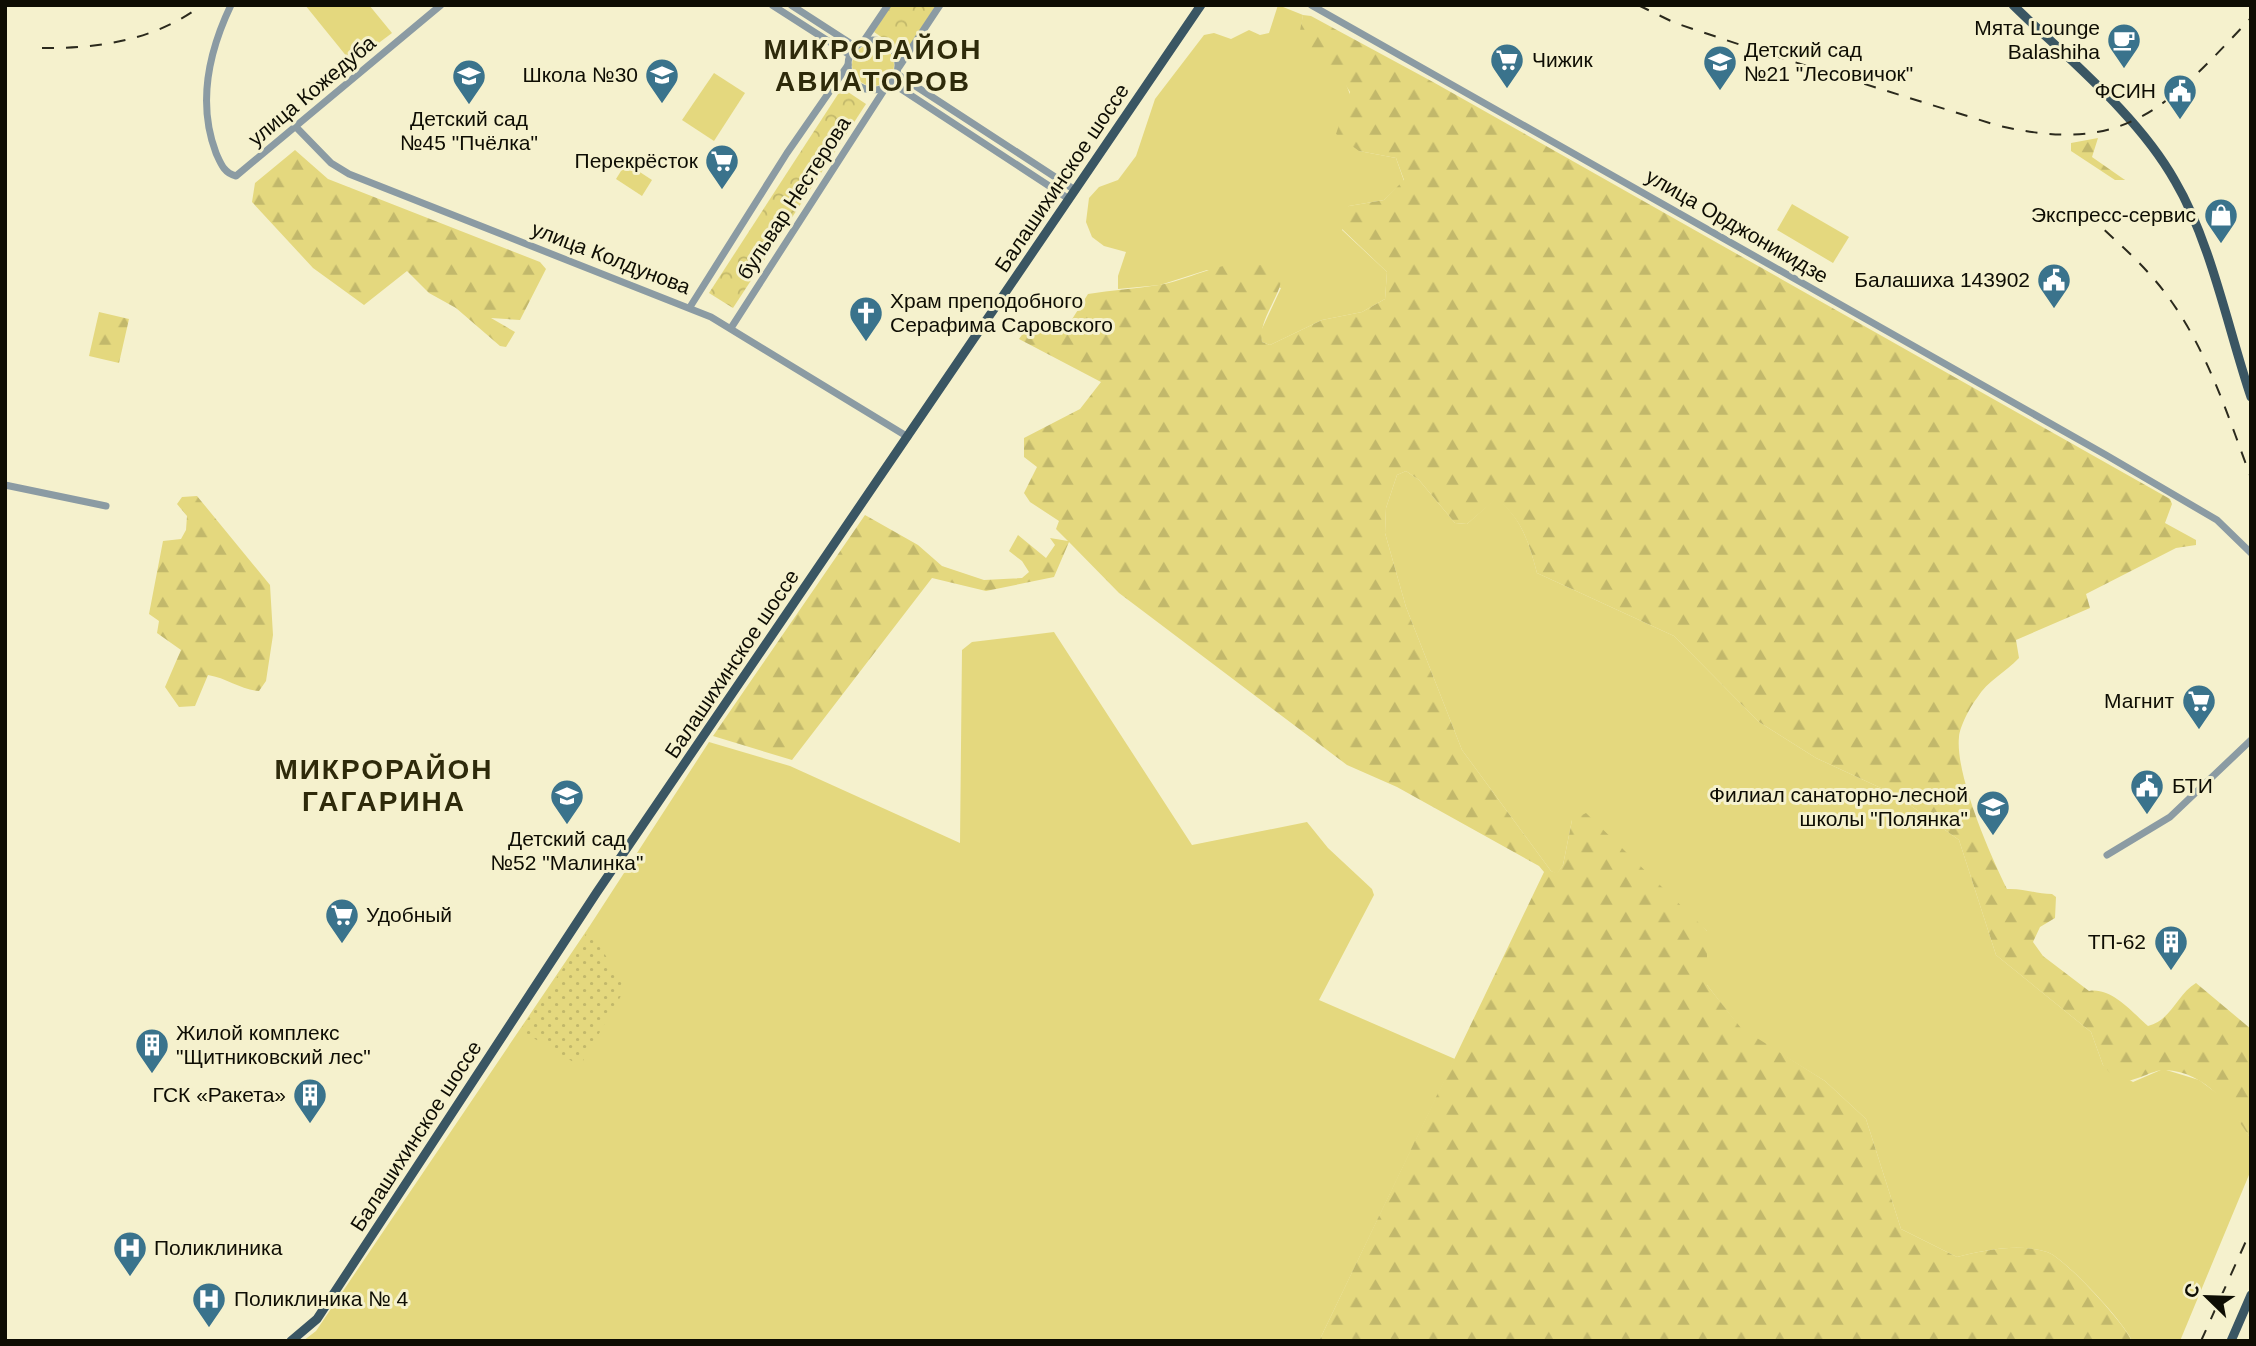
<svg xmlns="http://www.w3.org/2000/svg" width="2256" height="1346" font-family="Arial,sans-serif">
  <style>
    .grass { fill: #e4d87e }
    .forest { fill: url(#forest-firs) }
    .park { fill: url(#park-crowns) }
    .garden { fill: url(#garden-dots) }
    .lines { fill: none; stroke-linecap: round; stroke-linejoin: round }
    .minor { stroke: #8b9ba3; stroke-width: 7 }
    .major { stroke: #3a5663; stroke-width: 9 }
    .rail { stroke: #2b2a1d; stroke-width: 2; stroke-dasharray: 12 12; stroke-linecap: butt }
    .labels { text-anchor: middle; stroke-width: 6; stroke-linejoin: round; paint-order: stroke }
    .poi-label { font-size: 21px; fill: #0e0d03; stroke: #f5f1cd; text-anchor: end }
    .street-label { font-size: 21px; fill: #0e0d03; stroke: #f5f1cd }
    .district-label { font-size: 28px; font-weight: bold; letter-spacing: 2px; fill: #2e2a0a; stroke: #f5f1cd }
  </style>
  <defs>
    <pattern id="forest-firs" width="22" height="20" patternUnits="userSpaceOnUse" patternTransform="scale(1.75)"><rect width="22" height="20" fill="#e4d87e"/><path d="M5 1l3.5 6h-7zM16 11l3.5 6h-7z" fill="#c2b86b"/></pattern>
    <pattern id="park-crowns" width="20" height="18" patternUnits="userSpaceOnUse" patternTransform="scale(1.75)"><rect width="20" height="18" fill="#e4d87e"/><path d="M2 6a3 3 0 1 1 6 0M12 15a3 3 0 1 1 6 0" fill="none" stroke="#c2b86b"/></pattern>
    <pattern id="garden-dots" width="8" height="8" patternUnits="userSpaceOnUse" patternTransform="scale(1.75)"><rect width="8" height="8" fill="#e4d87e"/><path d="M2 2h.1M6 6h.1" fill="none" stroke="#c2b86b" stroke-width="1.8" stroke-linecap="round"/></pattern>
  </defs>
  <rect width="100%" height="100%" fill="#f5f1cd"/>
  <g class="grass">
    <path d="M305,5H369L392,33L352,63Z"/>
    <path d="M1278,5L1303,15L1299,41C1310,54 1327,59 1338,71C1355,92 1355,125 1359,151L1396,158L1404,181L1384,200L1349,206L1342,230L1387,272L1385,299L1362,312L1322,320L1270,345L1262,342L1260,333L1281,288L1207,270L1160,285L1118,289V276L1126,252L1104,246L1092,237L1086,222L1089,198L1099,187L1118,180L1136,156L1155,99L1204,35L1214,33L1231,39L1249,30L1260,35L1269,33Z"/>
    <circle cx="873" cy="65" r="21"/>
    <path d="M714,73L745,93L714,141L682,120Z"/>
    <path d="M626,163L652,180L642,196L616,179Z"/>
    <path d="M1792,204L1849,237L1833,263L1777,230Z"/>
    <path d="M1406,471L1419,480L1455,523L1467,524L1496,498C1522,518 1529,543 1537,573L1674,636L1759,722L1816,758L1896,795L1959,840L1996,955L2091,1032L2103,1065L2133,1082L2163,1069L2199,1080L2226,1100L2251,1139V1170L2180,1341H2132C2125,1323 2064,1257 2047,1252C2018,1243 1985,1250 1957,1257L1901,1229L1866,1119L1825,1081L1741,1029L1707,985V931L1572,820L1563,865L1557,874L1551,871L1462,750L1406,607L1385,533L1386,508L1397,475Z"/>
    <path d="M1054,632L1192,845L1307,822L1328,848L1372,889L1374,895L1319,1000L1455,1059L1319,1341H303L316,1331L589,927L709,742L790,766L960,843L962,650L972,642Z"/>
  </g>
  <g class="forest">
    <path d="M1303,15L1311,16L1433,82L2170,499L2172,504L2165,523L2196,540V545L2176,548L2086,594L2090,608L2016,640L2019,658C2005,673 1988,680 1977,698C1970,707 1960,726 1959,737C1955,774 1990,855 2007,889C2023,888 2036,894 2052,894L2056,897L2055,918L2040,927L2033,942L2043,956L2089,991C2111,987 2132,1012 2148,1026C2172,1020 2177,994 2196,983L2251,1029V1139C2230,1107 2207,1072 2165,1070C2154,1069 2136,1082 2118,1082L2103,1065L2091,1032L1996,955L1959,840L1896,795L1816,758L1759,722L1674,636L1537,573C1529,543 1522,518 1496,499L1467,524L1455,523L1419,480L1406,471L1397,475L1386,508L1385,533L1406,607L1462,750L1551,871L1557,873L1563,865L1572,820L1586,813L1707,931V985L1741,1028L1825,1081L1866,1119L1901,1229L1957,1257C1985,1250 2018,1243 2047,1252C2064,1257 2125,1324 2132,1341H1319L1544,872L1539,866L1397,787L1347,765L1119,593L1069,542L1054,577L986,591L932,578L792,760L713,736L865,515L918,545L942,566L984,580L1022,578L1029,572L1022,561L1009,551L1018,535L1046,558L1055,545L1050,538L1068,541L1056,529L1059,521L1030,502L1024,493L1037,467L1024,457V438L1080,409L1101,382L1019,339L1031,322L1062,335L1088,294C1111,290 1135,289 1159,285C1200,278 1244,245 1282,276C1280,298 1258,320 1262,342L1270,345L1322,320L1362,312L1385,299L1387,272L1342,229L1339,216L1349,206L1384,200L1404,180L1396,158L1359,151L1336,134L1350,92L1337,71L1306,50L1298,41Z"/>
    <path d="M2098,138L2092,157L2125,180H2115L2071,151V143Z"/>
    <path d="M295,150L328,179L540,262L546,269L520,320L491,318L515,332L506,347L500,346L456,308L429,293L407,271L364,305L313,268L252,202L255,183Z"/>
    <path d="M99,312L129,319L119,363L89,356Z"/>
    <path d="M197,496L270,585L273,635L266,681L259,691C241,690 227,678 208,675L195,706L179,707L165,687L181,650L157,633L159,621L149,614L163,541L181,539L186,530L187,516L177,504L182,497Z"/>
  </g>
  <g class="park">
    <path d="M891,5H936L905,53L874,32Z"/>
    <path d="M842,88L866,104L733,308L709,293Z"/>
  </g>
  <path class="garden" d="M589,927L625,989L580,1066L520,1030L583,940Z"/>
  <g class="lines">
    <g class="minor">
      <path d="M231,5C209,51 197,103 216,153C221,164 224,173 236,176L441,5"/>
      <path d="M772,5L850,55"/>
      <path d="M791,5L856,47"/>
      <path d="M1311,5L2106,455L2217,520L2251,553"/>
      <circle cx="873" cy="65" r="25"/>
      <path d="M863,42L888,5"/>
      <path d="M899,67L940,5"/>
      <path d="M897,74L1075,190"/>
      <path d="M892,83L1069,199"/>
      <path d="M296,127L331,163L349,174L711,317L908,437"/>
      <path d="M690,307L787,153L848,65"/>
      <path d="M731,328L886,87"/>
      <path d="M5,485L106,506"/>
      <path d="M2107,855L2170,817L2251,740"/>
    </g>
    <g class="major">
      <path d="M2013,5C2067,58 2138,115 2175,181C2211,242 2228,329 2251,397"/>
      <path d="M291,1341L317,1319L597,892L1201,5"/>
      <path d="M2231,1341L2251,1295"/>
    </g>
    <g class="rail">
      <path d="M1638,5L1675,23L1759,51L1996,125C2128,157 2167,106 2251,18"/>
      <path d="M42,48C98,49 156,40 202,5"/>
      <path d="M2087,214C2116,241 2146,266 2169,298C2208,352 2228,416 2251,478"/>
      <path d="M2201,1341L2251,1230"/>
    </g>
  </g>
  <defs>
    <g id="cafe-pin" transform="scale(1.75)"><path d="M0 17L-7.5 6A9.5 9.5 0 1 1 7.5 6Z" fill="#3a738c" stroke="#f5f1cd"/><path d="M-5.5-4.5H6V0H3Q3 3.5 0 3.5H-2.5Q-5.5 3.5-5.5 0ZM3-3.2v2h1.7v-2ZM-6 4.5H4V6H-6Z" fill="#fff"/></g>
    <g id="supermarket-pin" transform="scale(1.75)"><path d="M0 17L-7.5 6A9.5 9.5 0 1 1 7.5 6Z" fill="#3a738c" stroke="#f5f1cd"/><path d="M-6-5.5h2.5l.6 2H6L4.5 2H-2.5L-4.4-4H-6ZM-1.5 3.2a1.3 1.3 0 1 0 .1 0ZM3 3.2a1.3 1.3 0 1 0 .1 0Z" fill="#fff"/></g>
    <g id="school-pin" transform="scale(1.75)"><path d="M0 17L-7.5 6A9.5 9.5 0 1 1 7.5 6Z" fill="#3a738c" stroke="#f5f1cd"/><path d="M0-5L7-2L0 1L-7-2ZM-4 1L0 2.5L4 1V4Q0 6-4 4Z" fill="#fff"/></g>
    <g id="civic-pin" transform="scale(1.75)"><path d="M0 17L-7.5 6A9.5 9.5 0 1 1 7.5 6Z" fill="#3a738c" stroke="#f5f1cd"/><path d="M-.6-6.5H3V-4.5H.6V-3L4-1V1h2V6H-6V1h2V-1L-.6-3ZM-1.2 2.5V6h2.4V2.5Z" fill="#fff"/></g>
    <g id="shop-pin" transform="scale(1.75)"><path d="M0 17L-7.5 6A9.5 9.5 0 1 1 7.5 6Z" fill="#3a738c" stroke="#f5f1cd"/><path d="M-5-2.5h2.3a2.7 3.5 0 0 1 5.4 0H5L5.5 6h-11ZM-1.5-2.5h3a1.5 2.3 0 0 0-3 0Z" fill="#fff"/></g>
    <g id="church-pin" transform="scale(1.75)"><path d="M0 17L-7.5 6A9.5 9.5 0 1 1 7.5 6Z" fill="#3a738c" stroke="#f5f1cd"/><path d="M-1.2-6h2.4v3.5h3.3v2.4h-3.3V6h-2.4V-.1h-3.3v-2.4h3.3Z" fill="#fff"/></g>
    <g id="building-pin" transform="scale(1.75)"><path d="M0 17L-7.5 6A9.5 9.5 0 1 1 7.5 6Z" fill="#3a738c" stroke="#f5f1cd"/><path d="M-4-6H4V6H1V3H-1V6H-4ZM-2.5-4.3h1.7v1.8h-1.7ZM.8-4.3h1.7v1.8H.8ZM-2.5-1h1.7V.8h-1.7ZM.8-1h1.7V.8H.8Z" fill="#fff"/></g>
    <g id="hospital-pin" transform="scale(1.75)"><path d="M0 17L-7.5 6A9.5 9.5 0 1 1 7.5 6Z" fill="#3a738c" stroke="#f5f1cd"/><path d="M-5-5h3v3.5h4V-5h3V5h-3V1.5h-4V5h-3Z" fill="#fff"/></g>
  </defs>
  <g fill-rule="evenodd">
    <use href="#cafe-pin" x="2124" y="40"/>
    <use href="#supermarket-pin" x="1507" y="60"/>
    <use href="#school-pin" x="1720" y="62"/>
    <use href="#school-pin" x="662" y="75"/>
    <use href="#school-pin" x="469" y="76"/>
    <use href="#civic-pin" x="2180" y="91"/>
    <use href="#supermarket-pin" x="722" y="161"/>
    <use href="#shop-pin" x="2221" y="215"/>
    <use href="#civic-pin" x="2054" y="280"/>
    <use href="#church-pin" x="866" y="313"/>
    <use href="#supermarket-pin" x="2199" y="701"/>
    <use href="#civic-pin" x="2147" y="786"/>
    <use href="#school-pin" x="567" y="796"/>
    <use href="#school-pin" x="1993" y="807"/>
    <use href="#supermarket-pin" x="342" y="915"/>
    <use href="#building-pin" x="2171" y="942"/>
    <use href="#building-pin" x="152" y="1045"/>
    <use href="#building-pin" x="310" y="1095"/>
    <use href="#hospital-pin" x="130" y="1248"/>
    <use href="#hospital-pin" x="209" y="1299"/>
  </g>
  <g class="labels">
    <g class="poi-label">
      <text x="2100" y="35">Мята Lounge<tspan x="2100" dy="24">Balashiha</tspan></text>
      <text x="1744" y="57" text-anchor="start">Детский сад<tspan x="1744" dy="24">№21 "Лесовичок"</tspan></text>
      <text x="1532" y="67" text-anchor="start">Чижик</text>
      <text x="638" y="82">Школа №30</text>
      <text x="2156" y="98">ФСИН</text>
      <text x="469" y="126" text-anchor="middle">Детский сад<tspan x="469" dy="24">№45 "Пчёлка"</tspan></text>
      <text x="698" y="168">Перекрёсток</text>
      <text x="2196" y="222">Экспресс-сервис</text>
      <text x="2030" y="287">Балашиха 143902</text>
      <text x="890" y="308" text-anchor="start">Храм преподобного<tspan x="890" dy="24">Серафима Саровского</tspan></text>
      <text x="2174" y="708">Магнит</text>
      <text x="2172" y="793" text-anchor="start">БТИ</text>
      <text x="1968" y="802">Филиал санаторно-лесной<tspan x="1968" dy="24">школы "Полянка"</tspan></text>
      <text x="567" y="846" text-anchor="middle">Детский сад<tspan x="567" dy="24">№52 "Малинка"</tspan></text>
      <text x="366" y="922" text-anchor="start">Удобный</text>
      <text x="2146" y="949">ТП-62</text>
      <text x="176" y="1040" text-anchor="start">Жилой комплекс<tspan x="176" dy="24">"Щитниковский лес"</tspan></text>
      <text x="286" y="1102">ГСК «Ракета»</text>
      <text x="154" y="1255" text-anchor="start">Поликлиника</text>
      <text x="234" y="1306" text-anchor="start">Поликлиника № 4</text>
    </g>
    <g class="street-label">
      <text transform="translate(312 91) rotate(-40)" y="7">улица Кожедуба</text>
      <text transform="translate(1062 178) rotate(-56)" y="7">Балашихинское шоссе</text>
      <text transform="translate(794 198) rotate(-57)" y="7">бульвар Нестерова</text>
      <text transform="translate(1737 226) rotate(30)" y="7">улица Орджоникидзе</text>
      <text transform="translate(611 258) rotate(21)" y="7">улица Колдунова</text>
      <text transform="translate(732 664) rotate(-56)" y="7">Балашихинское шоссе</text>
      <text transform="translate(416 1136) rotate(-57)" y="7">Балашихинское шоссе</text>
    </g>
    <g class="district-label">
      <text x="873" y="59">МИКРОРАЙОН<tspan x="873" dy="32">АВИАТОРОВ</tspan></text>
      <text x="384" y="779">МИКРОРАЙОН<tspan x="384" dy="32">ГАГАРИНА</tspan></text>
    </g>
  </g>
  <rect width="2256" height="1346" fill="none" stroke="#0e0d03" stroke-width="14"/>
  <g transform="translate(2207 1297) rotate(293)" stroke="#f5f1cd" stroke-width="5" paint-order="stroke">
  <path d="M0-5L12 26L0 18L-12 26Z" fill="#0e0d03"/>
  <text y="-10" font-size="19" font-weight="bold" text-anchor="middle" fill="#0e0d03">С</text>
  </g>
</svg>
